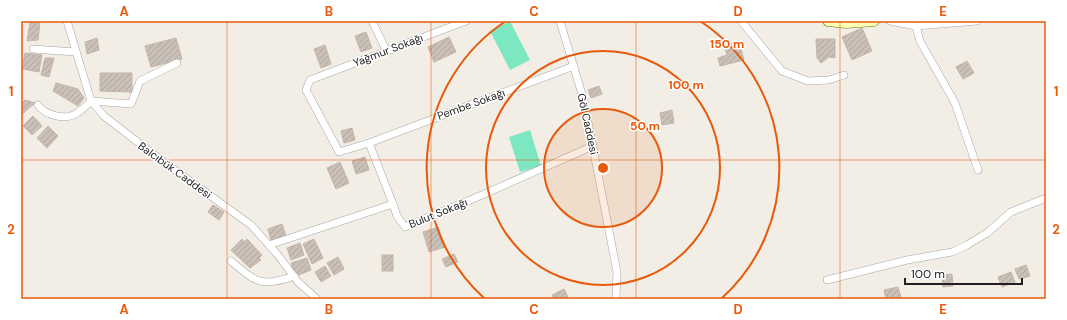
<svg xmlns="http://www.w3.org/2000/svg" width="1067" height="320" font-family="'DM Sans',sans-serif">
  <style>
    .pitch { fill: #7de7c1 }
    .building { fill: url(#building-hatch); stroke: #c5b5a7 }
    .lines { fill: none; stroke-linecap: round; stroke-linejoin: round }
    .street-casing { stroke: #a7a7a7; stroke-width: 8 }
    .secondary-casing { stroke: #6e7e00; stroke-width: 11 }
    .street { stroke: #fff; stroke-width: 7 }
    .secondary { stroke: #faffb6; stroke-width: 10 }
    .grid { fill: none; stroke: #e8590c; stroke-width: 1; stroke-opacity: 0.55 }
    .ring { fill: none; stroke: #e8590c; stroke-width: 2 }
    .labels { text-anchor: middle; stroke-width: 3; stroke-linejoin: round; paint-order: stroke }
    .street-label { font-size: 11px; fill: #202020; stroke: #fff }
    .centre { fill: #e8590c; stroke: #fff; stroke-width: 2 }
    .ring-label { font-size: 12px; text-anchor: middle; font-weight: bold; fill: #e8590c; stroke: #fff; stroke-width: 3; stroke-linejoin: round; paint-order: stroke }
    .neatline { fill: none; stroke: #e8590c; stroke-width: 1.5 }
    .grid-label { font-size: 13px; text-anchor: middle; font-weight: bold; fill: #e8590c }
  </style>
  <defs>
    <pattern id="building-hatch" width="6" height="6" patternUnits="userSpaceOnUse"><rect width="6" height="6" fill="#cac0b8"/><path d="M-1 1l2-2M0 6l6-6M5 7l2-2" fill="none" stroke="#ada59e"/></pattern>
  </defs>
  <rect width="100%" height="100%" fill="#f2eee6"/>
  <g class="pitch">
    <path d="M510,21L530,60L510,70L490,31Z"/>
    <path d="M530,130L541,166L520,172L509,137Z"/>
  </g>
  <g class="building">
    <path d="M30,22H40L38,40L27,41Z"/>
    <path d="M862,28L872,51L852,60L842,37Z"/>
    <path d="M366,32L372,48L361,52L355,36Z"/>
    <path d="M449,37L456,52L434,62L428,47Z"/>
    <path d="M97,38L99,50L87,54L85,42Z"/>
    <path d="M176,38L182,59L151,67L145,46Z"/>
    <path d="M816,39H835V58L829,57L821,63L817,58Z"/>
    <path d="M739,41L744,60L720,66L718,58L727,55L724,45Z"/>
    <path d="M325,45L331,64L321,68L314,49Z"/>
    <path d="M25,53L42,55L39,72L22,69Z"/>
    <path d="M45,58H54L49,77L41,75Z"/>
    <path d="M967,61L974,73L963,79L956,67Z"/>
    <path d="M100,73H132V92L100,91Z"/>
    <path d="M56,83L78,89L84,98L78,106L53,91Z"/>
    <path d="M599,86L602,94L591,98L588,90Z"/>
    <path d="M25,100L35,103L21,115V104Z"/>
    <path d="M672,110L674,123L662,125L660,113Z"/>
    <path d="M33,116L42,126L32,135L23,126Z"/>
    <path d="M48,126L58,136L47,148L37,138Z"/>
    <path d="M352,128L355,140L344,143L341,131Z"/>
    <path d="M365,157L369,170L356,174L352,161Z"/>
    <path d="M340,162L349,183L336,189L327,168Z"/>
    <path d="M213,205L224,212L219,220L208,212Z"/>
    <path d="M282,224L286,236L271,240L268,229Z"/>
    <path d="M438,227L445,247L429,252L423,232Z"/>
    <path d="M242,239L244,242L247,239L262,255L259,258L261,260L250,268L231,250Z"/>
    <path d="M314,239L323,258L312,264L303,244Z"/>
    <path d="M300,243L304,255L291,260L287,248Z"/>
    <path d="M454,254L458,262L446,267L442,259Z"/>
    <rect x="382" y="255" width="11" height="16"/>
    <path d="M338,257L344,269L334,275L327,263Z"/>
    <path d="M307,258L311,270L296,276L291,263Z"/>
    <path d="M1026,265L1030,276L1019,279L1015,269Z"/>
    <path d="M325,266L331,276L321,282L315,272Z"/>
    <path d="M1011,272L1015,282L1002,287L998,277Z"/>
    <path d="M952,274L953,286L943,287L942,275Z"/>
    <path d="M898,287L901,297L886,299L884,290Z"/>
    <path d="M564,289L569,299H554L552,295Z"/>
  </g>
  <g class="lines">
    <g class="street-casing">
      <g id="street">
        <path d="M67,21L91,101L104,116L161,160L251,225L277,254L298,282L317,299"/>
        <path d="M372,21L386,50"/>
        <path d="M466,21L310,80L306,90L339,152L369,143L574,66"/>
        <path d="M560,21L584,101L617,272L616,299"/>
        <path d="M741,21L782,71L808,81L829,80L844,75"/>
        <path d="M890,21L916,26L977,21"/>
        <path d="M916,26L920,41L955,103L978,170"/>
        <path d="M33,49L76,52"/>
        <path d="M38,105C45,115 65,121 77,113C82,110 87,105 91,101L131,104L140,81L177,63"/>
        <path d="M369,143L393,204"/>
        <path d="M269,245L393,204L397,216L405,227L475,198L593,146"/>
        <path d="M231,261C256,282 261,288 294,276"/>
        <path d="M827,280L907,260L952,252L967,245L987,233L1011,212L1046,198"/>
      </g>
    </g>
    <g class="secondary-casing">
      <path id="secondary" d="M828,21L846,23L874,21"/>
    </g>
    <use href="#street" class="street"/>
    <use href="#secondary" class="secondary"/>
  </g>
  <path class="grid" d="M227,21V299M431,21V299M636,21V299M840,21V299M21,160H1046"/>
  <circle cx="603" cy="168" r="59" fill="#e8590c" fill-opacity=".12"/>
  <g class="ring">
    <circle cx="603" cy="168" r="59"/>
    <circle cx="603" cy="168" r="117"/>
    <path d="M485 299A176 176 0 0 1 506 21M700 21A176 176 0 0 1 721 299"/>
  </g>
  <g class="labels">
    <g class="street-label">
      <text transform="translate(388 50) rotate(-21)" y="4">Yağmur Sokağı</text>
      <text transform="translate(471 104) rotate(-20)" y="4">Pembe Sokağı</text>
      <text transform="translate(588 124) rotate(78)" y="4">Göl Caddesi</text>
      <text transform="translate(175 170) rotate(36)" y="4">Balcıbük Caddesi</text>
      <text transform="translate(438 213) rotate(-22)" y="4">Bulut Sokağı</text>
    </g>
  </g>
  <circle cx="603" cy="168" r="6" class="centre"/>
  <g class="ring-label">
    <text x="727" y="48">150 m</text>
    <text x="686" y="89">100 m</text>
    <text x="645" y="130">50 m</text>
  </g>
  <rect width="1067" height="320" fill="none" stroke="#ffffff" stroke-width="44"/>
  <path d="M905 278v6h117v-6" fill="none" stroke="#202020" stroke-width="2"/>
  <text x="911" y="278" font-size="12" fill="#202020" stroke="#ffffff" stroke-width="3" paint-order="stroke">100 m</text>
  <rect x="22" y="22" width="1023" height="276" class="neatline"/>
  <g class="grid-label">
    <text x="124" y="16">A</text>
    <text x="329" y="16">B</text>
    <text x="534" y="16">C</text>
    <text x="738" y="16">D</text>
    <text x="943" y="16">E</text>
    <text x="11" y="96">1</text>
    <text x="1056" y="96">1</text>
    <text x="11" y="234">2</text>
    <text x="1056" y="234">2</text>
    <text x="124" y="314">A</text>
    <text x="329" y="314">B</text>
    <text x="534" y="314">C</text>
    <text x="738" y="314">D</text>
    <text x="943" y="314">E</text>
  </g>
</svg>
